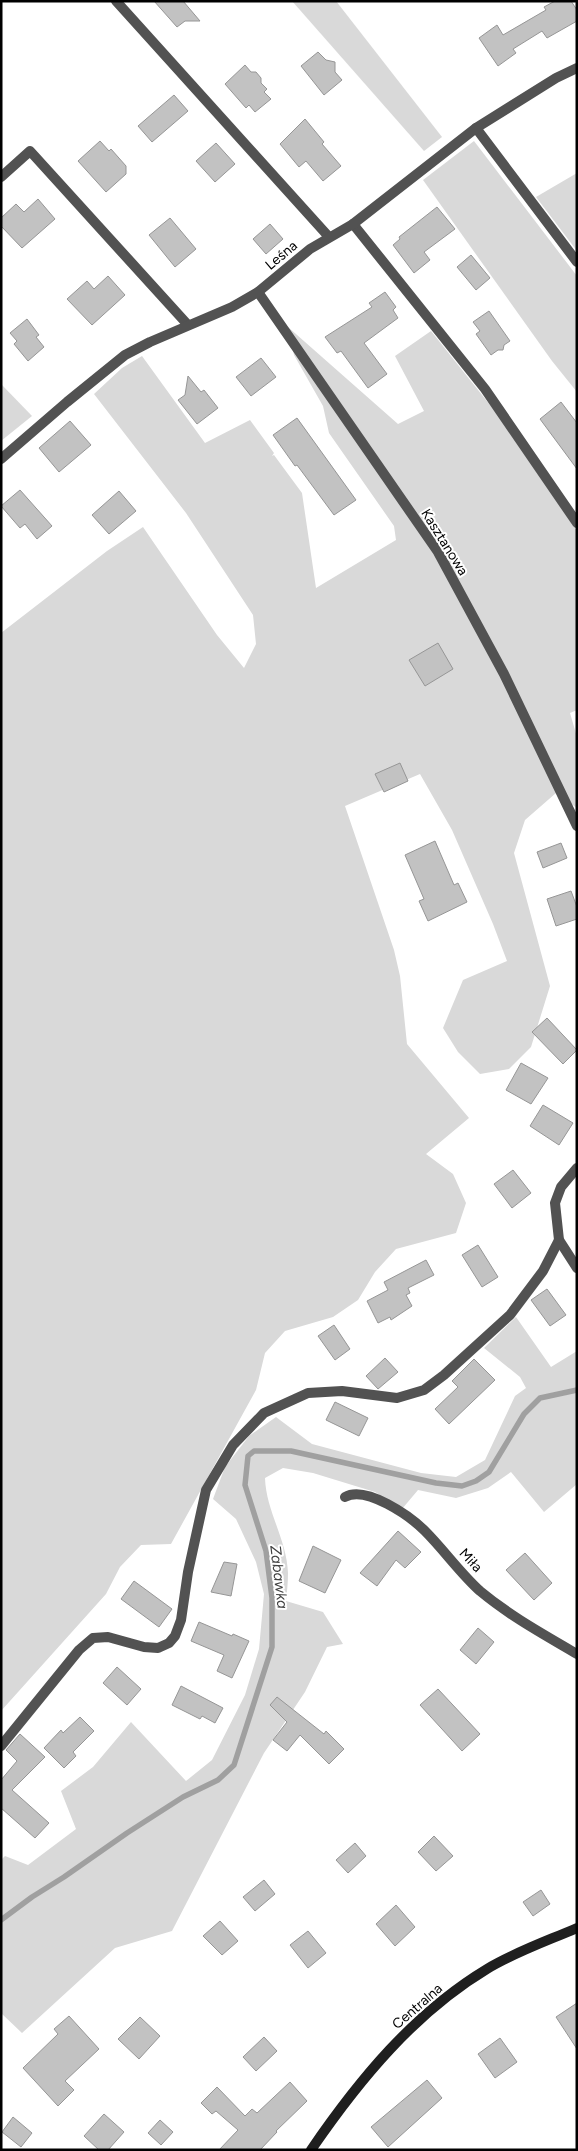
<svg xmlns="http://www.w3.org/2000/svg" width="578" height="2151" font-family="Figtree,sans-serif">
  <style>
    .green { fill: #d9d9d9 }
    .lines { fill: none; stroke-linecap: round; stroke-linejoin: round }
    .stream { stroke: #a0a0a0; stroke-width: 5.5 }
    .building { fill: #c2c2c2; stroke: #969696 }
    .lane { stroke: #525252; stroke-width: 10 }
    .street { stroke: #525252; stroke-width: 10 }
    .secondary { stroke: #1f1f1f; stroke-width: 10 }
    .labels { text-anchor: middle; stroke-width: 4; stroke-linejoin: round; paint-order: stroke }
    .street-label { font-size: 14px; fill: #000; stroke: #fff }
    .water-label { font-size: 15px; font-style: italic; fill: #414141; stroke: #fff }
  </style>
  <rect width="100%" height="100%" fill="#fff"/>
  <g class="green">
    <path d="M292,1H336L442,137L424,151Z"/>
    <path d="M474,141L577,276V392L552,361L423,180Z"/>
    <path d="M577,173V251L536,197Z"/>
    <path d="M288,327L398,424L424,411L395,356L431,331L494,410L577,531V710L570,713L577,737V808L556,793L525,820L514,853L550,986L531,1047L509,1069L480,1074L458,1052L443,1028L463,980L507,961L493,924L452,830L420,774L345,806L394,950L400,976L407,1044L469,1118L426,1154L453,1174L466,1203L456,1233L396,1249L375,1272L358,1300L333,1317L285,1331L265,1353L256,1390L171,1544L141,1545L120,1567L106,1594L1,1711V633L107,551L143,527L217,635L244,668L256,644L253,615L186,513L94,394L122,368L142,356L205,443L250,420L274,453L272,456L274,455L302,493L316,588L396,540L394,526L329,433L323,406L294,355Z"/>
    <path d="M1,384L32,416L1,441Z"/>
    <path d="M516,1317L551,1367L577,1351V1484L544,1512L511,1472L488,1488L456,1498L418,1490L402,1509L375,1492L313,1473L283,1468L265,1478C266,1511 287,1540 288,1573C288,1582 287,1592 286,1601L323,1612L343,1644L327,1647L305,1692L264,1753L172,1931L115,1948L22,2033L1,2013V1860L5,1856L28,1865L76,1829L61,1791L93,1767L131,1722L186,1781L212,1760L245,1695L259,1649L264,1594L256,1562L236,1519L213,1499L225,1467L249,1436L276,1417L312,1444L421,1473L456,1477L485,1460L515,1396L526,1388L520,1377L484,1348Z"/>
  </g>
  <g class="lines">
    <path class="stream" d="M1,1920L32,1897L64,1877L127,1833L183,1797L218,1780L234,1765L272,1647V1598L266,1551L245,1485L248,1456L254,1451H291L436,1483L462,1486L476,1481L489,1472L524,1414L540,1398L577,1390"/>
  </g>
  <g class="building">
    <path d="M154,1H183L200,21H185L177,27Z"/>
    <path d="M555,1H571L577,10V21L547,38L542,31L513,49L516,53L498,66L479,38L497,25L503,35L546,10L544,7Z"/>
    <path d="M318,52L326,60L335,62V72L342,80L324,95L301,66Z"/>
    <path d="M245,65L251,72H256L261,78V83L267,89L264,92L271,99L255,112L249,105L246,108L225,84Z"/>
    <path d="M174,95L188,111L152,142L138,126Z"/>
    <path d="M305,119L324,142L322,144L341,166L323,181L306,161L299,167L280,144Z"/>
    <path d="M100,141L109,151L111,149L126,166V174L106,192L78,161Z"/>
    <path d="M216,143L235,164L215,182L196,161Z"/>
    <path d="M38,199L55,219L22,248L1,226V218L16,204L24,212Z"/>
    <path d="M437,207L455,229L424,252L430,260L414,273L393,245L400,239L399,237Z"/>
    <path d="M170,218L196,249L175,267L149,235Z"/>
    <path d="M270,224L283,239L266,254L253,239Z"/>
    <path d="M471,255L490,278L476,290L457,267Z"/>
    <path d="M108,276L125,295L92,325L67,299L87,281L94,289Z"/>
    <path d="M385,292L396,307L393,310L398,318L364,343L387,374L368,388L341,351L337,353L325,337L372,307L369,303Z"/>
    <path d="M489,311L510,341L504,345L503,350H498L491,355L476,334L480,331L473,322Z"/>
    <path d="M27,319L39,335L36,337L44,347L28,361L14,344L17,341L10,333Z"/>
    <path d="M261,358L276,377L251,396L236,377Z"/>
    <path d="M188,376L201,392L204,390L218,408L197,424L178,400L185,395Z"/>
    <path d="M561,402L577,423V469L540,419Z"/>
    <path d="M297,418L356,500L334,515L297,465L295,466L273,435Z"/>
    <path d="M70,421L91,445L59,472L39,448Z"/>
    <path d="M20,490L52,526L37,539L25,524L20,528L1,506Z"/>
    <path d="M119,491L136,511L109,534L92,515Z"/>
    <path d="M438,643L453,669L425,686L409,660Z"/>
    <path d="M400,763L408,781L384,792L375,774Z"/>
    <path d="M435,841L454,885L458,883L467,902L428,921L419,901L424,899L405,855Z"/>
    <path d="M561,843L567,858L543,868L537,852Z"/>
    <path d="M571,891L577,907V919L556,926L547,899Z"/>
    <path d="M547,1018L577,1050L563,1064L532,1032Z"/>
    <path d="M521,1063L548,1078L531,1104L506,1090Z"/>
    <path d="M543,1105L573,1123L559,1145L530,1126Z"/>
    <path d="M513,1170L531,1193L512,1208L494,1184Z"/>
    <path d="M478,1245L498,1277L482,1287L462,1255Z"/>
    <path d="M426,1260L434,1275L408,1288L410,1293L406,1295L412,1306L391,1320L390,1317L378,1323L367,1301L388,1290L384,1282Z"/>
    <path d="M547,1289L566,1315L550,1326L531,1300Z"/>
    <path d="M334,1325L350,1349L335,1360L318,1336Z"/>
    <path d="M385,1358L398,1372L378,1389L366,1376Z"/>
    <path d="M474,1359L495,1380L449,1424L435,1409L458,1387L452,1381Z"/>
    <path d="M335,1402L368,1418L359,1436L326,1420Z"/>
    <path d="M398,1531L421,1552L405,1568L396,1560L377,1586L360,1573Z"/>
    <path d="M313,1546L341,1560L325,1593L299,1581Z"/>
    <path d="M525,1553L552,1583L534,1600L506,1570Z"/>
    <path d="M224,1562L237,1564L231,1596L211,1592Z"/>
    <path d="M134,1581L172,1609L159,1627L121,1599Z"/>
    <path d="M199,1622L232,1636L233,1634L249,1641L232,1678L217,1671L224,1655L191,1641Z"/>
    <path d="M478,1628L494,1642L476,1664L460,1650Z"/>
    <path d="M117,1667L141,1689L127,1705L103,1683Z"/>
    <path d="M181,1686L223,1708L215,1723L202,1716L200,1719L172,1705Z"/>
    <path d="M438,1689L480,1734L462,1751L420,1705Z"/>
    <path d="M277,1697L324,1734L326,1731L344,1749L329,1764L300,1735L287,1751L273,1740L287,1722L270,1705Z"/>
    <path d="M80,1717L94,1731L73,1752L76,1756L64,1768L44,1748L61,1730L63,1733Z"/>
    <path d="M20,1734L45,1757L12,1790L49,1823L35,1838L1,1808V1780L17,1761L6,1750Z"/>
    <path d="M434,1836L453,1856L436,1871L418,1852Z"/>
    <path d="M355,1843L366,1856L348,1873L336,1860Z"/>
    <path d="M264,1880L275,1894L255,1911L243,1897Z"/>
    <path d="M541,1890L550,1904L533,1916L523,1902Z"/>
    <path d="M396,1905L415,1927L395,1946L376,1924Z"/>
    <path d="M220,1921L238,1941L222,1955L203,1936Z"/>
    <path d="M308,1931L326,1953L308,1968L290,1945Z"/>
    <path d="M577,2003V2049L556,2017Z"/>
    <path d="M69,2016L99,2049L65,2081L74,2090L58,2106L23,2068L58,2034L54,2029Z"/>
    <path d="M140,2017L160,2036L139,2059L118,2039Z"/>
    <path d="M264,2037L277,2051L256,2071L243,2057Z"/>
    <path d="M500,2038L517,2062L495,2078L478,2054Z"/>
    <path d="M427,2080L442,2098L388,2147L371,2127Z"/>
    <path d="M290,2082L307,2101L276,2131L277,2132L260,2150H219L238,2130L216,2111L212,2114L201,2103L217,2087L245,2116L252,2109L257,2113Z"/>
    <path d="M104,2114L124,2132L108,2150H99L84,2136Z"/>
    <path d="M13,2117L32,2133L21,2147L2,2132Z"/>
    <path d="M160,2120L173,2132L161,2145L148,2133Z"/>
  </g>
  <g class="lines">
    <g class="lane">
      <path d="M116,1L329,237"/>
      <path d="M1,177L30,151L188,325"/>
      <path d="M353,224L485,389L577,523"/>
    </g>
    <g class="street">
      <path d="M476,128L577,262"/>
      <path d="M258,292L438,552L504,674L577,826"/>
      <path d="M1,459L67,402L125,355L150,342L232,307L258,292L310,249L353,224L476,128L556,78L577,68"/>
      <path d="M577,1168L561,1187L555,1203L559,1240L577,1268"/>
      <path d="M345,1497C366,1485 410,1516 425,1531C444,1550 460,1573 480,1591C510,1616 543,1634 577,1654"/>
      <path d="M1,1746L79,1650L93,1638L108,1637L144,1647L158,1648L169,1643L175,1636L181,1620L188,1572L206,1490L233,1445L264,1413L308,1393L342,1391L397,1398L424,1390L444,1375L510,1315L543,1271L559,1240"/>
    </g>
    <path class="secondary" d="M311,2150C359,2080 414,2013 487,1969C515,1952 547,1941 577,1928"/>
  </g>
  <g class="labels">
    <g class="street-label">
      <text transform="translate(281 255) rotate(-40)" y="5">Leśna</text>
      <text transform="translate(445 542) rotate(58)" y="5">Kasztanowa</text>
      <text transform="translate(471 1560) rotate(47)" y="5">Miła</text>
      <text transform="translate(417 2006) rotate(-41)" y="5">Centralna</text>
    </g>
    <g class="water-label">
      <text transform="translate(279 1577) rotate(83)" y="5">Zabawka</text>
    </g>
  </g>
  <rect width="578" height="2151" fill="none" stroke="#000000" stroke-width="5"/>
</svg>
